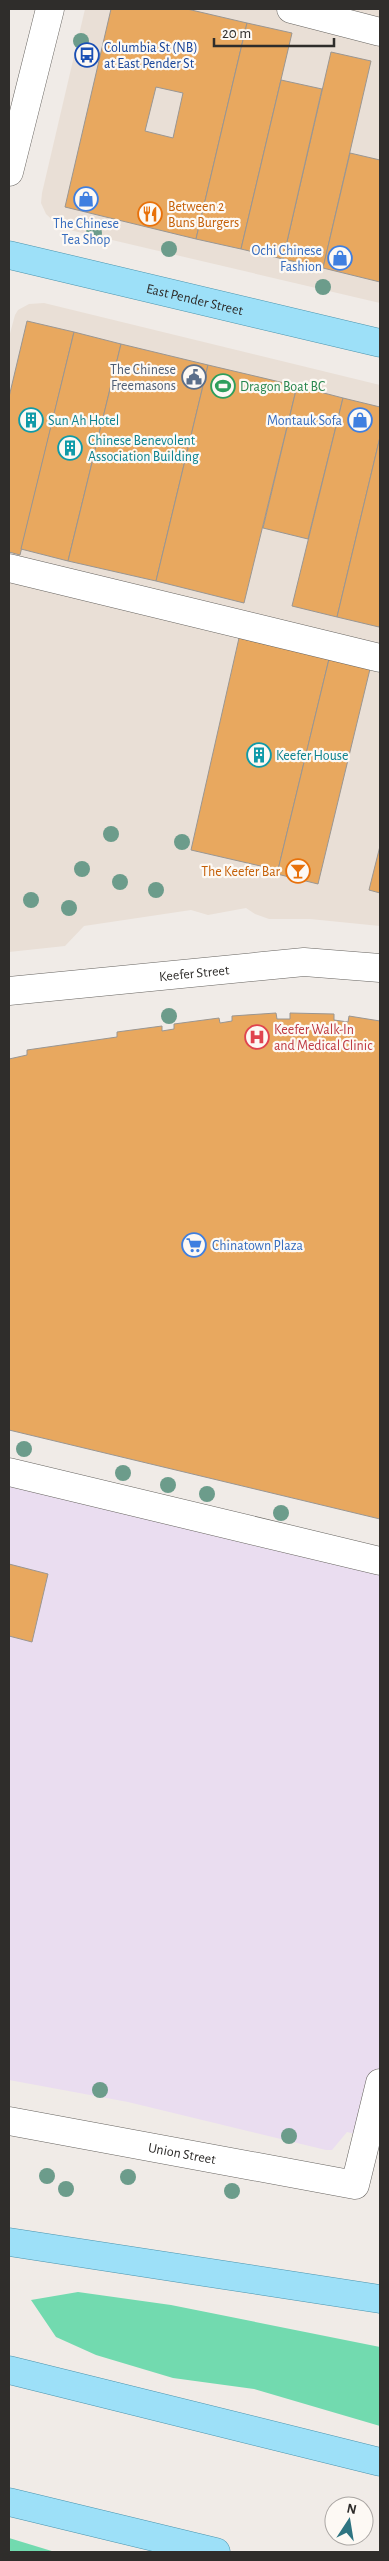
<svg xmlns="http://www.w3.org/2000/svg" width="389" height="2561" font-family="'Alegreya Sans',sans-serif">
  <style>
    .built { fill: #e9dfd6 }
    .industrial { fill: #eaddf0 }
    .green { fill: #72daaf }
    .building { fill: #e8a85f; stroke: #9a9692; fill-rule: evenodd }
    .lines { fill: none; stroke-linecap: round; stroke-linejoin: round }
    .minor-casing { stroke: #676460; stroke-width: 29 }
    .major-casing { stroke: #4c94ad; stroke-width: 29 }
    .minor { stroke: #fff; stroke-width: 28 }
    .major { stroke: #9de0f8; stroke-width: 28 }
    .tree { fill: #6c9c8b }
    .labels { text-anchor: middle; stroke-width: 4.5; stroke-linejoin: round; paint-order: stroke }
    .transit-label { font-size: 14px; fill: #164399; stroke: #fdf9f4; text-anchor: start }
    .food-label { font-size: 14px; fill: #c56008; stroke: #fdf9f4; text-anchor: start }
    .shop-label { font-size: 14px; fill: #366cbe; stroke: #fdf9f4; text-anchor: end }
    .street-label { font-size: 14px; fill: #2f2d2b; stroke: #fdf9f4 }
    .service-label { font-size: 14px; fill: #4e5e75; stroke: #fdf9f4; text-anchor: end }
    .leisure-label { font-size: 14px; fill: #27864d; stroke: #fdf9f4; text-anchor: start }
    .culture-label { font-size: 14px; fill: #0d838f; stroke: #fdf9f4; text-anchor: start }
    .health-label { font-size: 14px; fill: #be3a42; stroke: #fdf9f4; text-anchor: start }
  </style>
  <rect width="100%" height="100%" fill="#f0ebe7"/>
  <g class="built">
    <path d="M85,9H380V303L61,228L46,214L41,203L42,193Z"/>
    <path d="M44,303L380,385V926L310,919H269L255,914L246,908L208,915L191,910L84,926L65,946L9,952V337L15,315L18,310L29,304Z"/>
  </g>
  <path class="industrial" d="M9,1472L380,1561V2140L347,2132L332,2150H326L128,2102L9,2080Z"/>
  <g class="green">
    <path d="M78,2292L171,2305L380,2347V2426L254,2389L173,2378L96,2355L56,2337L31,2300Z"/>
    <path d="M9,2538L55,2552H9Z"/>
  </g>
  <g class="building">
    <path d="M111,9H187L247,23L196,239L65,207ZM156,87L183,93L173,138L145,131Z"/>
    <path d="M247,23L292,33L241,249L196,239Z"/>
    <path d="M331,52L371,61L323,268L283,259Z"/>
    <path d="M281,80L322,89L283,259L241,249Z"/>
    <path d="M350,153L380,160V282L323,268Z"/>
    <path d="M27,321L74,332L20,555L9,552V397Z"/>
    <path d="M74,332L121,344L68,561L21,549Z"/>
    <path d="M121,344L208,365L156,581L68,561Z"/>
    <path d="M208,365L297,386L244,603L156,581Z"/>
    <path d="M297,386L343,398L308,539L263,528Z"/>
    <path d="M343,398L380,407V437L337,617L292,606Z"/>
    <path d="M380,437V624L379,627L337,617Z"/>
    <path d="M239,638L329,659L278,870L191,850Z"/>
    <path d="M329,659L370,669L318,884L277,874Z"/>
    <path d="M380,846V893L369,890Z"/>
    <path d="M276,1013L277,1019H290V1013L334,1014V1020L348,1022L349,1016L380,1021V1519L9,1430V1059L27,1055V1050L117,1037V1032L162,1026V1031L174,1029V1024L219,1018L220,1023L232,1021V1016Z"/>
    <path d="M9,1564L48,1574L32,1642L9,1636Z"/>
  </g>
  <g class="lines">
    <g class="minor-casing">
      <g id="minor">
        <path d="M291,9L380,32"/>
        <path d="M9,172L50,9"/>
        <path d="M9,568L380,658"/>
        <path id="s1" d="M9,991L304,962L380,968"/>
        <path d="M9,1472L380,1561"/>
        <path id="s2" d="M9,2121L355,2185L380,2083"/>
      </g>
    </g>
    <g class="major-casing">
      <g id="major">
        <path id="s3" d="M9,255L380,343"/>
        <path d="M9,2242L380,2299"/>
        <path d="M9,2370L380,2462"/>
        <path d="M9,2502L216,2552"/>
      </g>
    </g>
    <use href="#minor" class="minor"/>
    <use href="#major" class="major"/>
  </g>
  <g class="tree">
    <circle cx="81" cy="41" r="8"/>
    <circle cx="94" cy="233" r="8"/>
    <circle cx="169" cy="249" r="8"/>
    <circle cx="323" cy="287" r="8"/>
    <circle cx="111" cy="834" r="8"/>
    <circle cx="182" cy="842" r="8"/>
    <circle cx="82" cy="869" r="8"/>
    <circle cx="120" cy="882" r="8"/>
    <circle cx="156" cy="890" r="8"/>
    <circle cx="31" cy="900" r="8"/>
    <circle cx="69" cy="908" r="8"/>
    <circle cx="169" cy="1016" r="8"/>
    <circle cx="24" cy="1449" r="8"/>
    <circle cx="123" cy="1473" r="8"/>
    <circle cx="168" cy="1485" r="8"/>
    <circle cx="207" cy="1494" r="8"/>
    <circle cx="281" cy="1513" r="8"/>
    <circle cx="100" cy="2090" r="8"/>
    <circle cx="289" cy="2136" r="8"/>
    <circle cx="47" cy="2176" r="8"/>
    <circle cx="128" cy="2177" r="8"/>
    <circle cx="66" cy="2189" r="8"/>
    <circle cx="232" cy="2191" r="8"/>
  </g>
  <defs>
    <g id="bus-ring" transform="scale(1.25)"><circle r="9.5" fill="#fdf9f4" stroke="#1a4fb4" stroke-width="1.5"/><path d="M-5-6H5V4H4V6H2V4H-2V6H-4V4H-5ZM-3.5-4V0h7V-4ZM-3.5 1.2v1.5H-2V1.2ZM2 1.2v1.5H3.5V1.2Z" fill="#1a4fb4"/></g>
    <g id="shop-ring" transform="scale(1.25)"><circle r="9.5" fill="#fdf9f4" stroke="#3f7fe0" stroke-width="1.5"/><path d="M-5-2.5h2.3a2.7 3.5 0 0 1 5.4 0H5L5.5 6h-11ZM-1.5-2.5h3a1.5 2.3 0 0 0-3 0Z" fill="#3f7fe0"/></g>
    <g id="restaurant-ring" transform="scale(1.25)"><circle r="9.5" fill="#fdf9f4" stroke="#e8710a" stroke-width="1.5"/><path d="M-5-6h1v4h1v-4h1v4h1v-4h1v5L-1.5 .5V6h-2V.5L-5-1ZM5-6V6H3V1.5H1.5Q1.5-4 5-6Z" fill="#e8710a"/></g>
    <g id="civic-ring" transform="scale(1.25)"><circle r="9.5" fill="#fdf9f4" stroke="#5c6f8a" stroke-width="1.5"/><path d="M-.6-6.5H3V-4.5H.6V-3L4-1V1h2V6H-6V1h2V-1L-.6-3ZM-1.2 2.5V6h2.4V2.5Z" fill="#5c6f8a"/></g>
    <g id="stadium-ring" transform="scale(1.25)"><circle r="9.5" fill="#fdf9f4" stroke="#2e9e5b" stroke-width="1.5"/><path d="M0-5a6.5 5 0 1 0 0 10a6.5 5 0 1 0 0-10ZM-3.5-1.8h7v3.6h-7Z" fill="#2e9e5b"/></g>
    <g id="building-ring" transform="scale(1.25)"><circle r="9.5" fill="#fdf9f4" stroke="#0f9aa8" stroke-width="1.5"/><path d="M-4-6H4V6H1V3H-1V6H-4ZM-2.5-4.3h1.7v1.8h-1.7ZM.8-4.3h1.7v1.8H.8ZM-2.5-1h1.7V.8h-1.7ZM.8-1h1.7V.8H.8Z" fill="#0f9aa8"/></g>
    <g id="bar-ring" transform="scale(1.25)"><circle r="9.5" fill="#fdf9f4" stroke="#e8710a" stroke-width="1.5"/><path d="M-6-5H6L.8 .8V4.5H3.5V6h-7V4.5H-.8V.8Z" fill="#e8710a"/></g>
    <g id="hospital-ring" transform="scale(1.25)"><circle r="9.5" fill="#fdf9f4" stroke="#e0444e" stroke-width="1.5"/><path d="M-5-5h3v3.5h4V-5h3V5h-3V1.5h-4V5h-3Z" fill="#e0444e"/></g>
    <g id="supermarket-ring" transform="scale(1.25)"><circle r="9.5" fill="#fdf9f4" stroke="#3f7fe0" stroke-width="1.5"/><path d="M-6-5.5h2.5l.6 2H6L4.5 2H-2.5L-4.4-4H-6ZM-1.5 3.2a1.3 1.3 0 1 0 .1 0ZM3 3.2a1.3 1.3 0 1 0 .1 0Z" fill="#3f7fe0"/></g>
  </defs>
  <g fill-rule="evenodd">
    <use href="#bus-ring" x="87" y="55"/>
    <use href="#shop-ring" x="86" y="199"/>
    <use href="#restaurant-ring" x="150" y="214"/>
    <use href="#shop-ring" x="340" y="258"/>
    <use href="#civic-ring" x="194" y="377"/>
    <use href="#stadium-ring" x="223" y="386"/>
    <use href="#building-ring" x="31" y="420"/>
    <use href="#shop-ring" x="360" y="420"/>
    <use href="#building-ring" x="70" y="448"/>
    <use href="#building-ring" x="259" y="755"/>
    <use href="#bar-ring" x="298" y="871"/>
    <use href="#hospital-ring" x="257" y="1037"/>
    <use href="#supermarket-ring" x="194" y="1245"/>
  </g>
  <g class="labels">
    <g class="transit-label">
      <text x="104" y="52">Columbia St (NB)<tspan x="104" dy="16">at East Pender St</tspan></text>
    </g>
    <g class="food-label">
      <text x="168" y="211">Between 2<tspan x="168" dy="16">Buns Burgers</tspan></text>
      <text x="280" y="876" text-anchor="end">The Keefer Bar</text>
    </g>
    <g class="shop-label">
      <text x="86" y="228" text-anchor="middle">The Chinese<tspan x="86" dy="16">Tea Shop</tspan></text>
      <text x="322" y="255">Ochi Chinese<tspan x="322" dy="16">Fashion</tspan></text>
      <text x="342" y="425">Montauk Sofa</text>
      <text x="212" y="1250" text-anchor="start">Chinatown Plaza</text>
    </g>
    <g class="street-label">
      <text dy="5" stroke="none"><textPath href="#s3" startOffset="191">East Pender Street</textPath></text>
      <text dy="5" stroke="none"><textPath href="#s1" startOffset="186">Keefer Street</textPath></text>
      <text dy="5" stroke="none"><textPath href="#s2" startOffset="176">Union Street</textPath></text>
    </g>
    <g class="service-label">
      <text x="176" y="374">The Chinese<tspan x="176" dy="16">Freemasons</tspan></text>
    </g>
    <g class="leisure-label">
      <text x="240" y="391">Dragon Boat BC</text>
    </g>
    <g class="culture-label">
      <text x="48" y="425">Sun Ah Hotel</text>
      <text x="88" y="445">Chinese Benevolent<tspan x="88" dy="16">Association Building</tspan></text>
      <text x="276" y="760">Keefer House</text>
    </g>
    <g class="health-label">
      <text x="274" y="1034">Keefer Walk-In<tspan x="274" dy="16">and Medical Clinic</tspan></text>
    </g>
  </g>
  <rect width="389" height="2561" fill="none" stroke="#2f2d2b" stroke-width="20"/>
  <g transform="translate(349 2521) rotate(12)"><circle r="24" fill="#fdf9f4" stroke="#aba7a4"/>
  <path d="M0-4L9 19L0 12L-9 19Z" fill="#2e7481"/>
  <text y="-8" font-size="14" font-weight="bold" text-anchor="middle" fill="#2f2d2b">N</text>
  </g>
  <path d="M214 38v8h120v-8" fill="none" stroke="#2f2d2b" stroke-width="2.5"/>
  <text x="222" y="38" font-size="15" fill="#2f2d2b" stroke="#fdf9f4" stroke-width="4" paint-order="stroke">20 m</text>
</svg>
